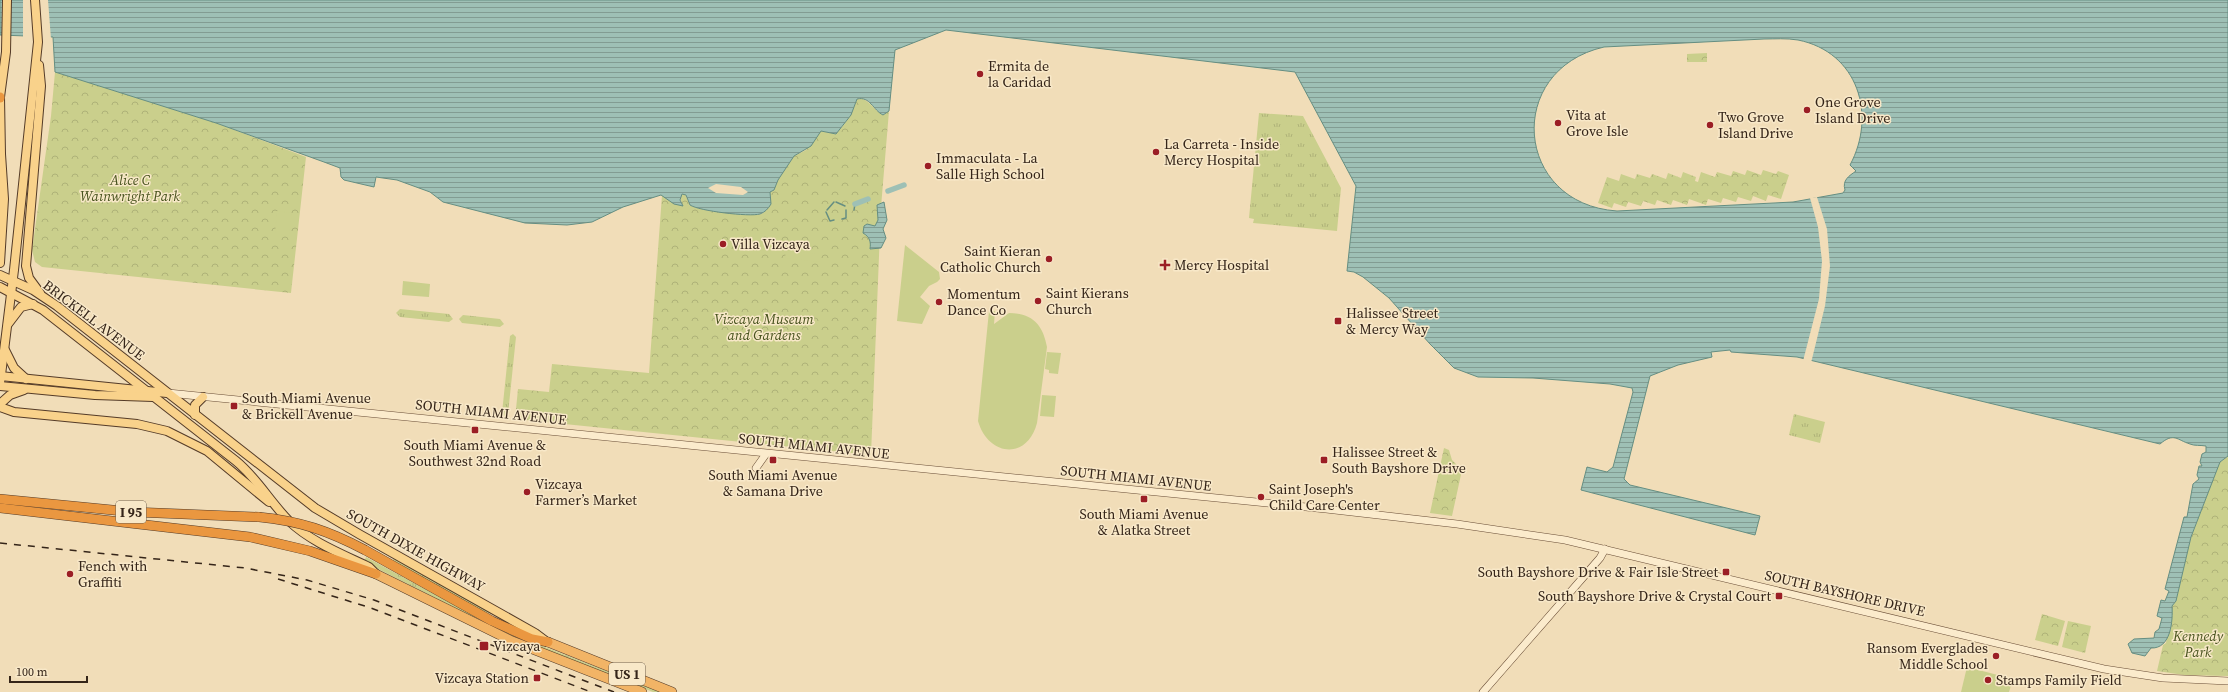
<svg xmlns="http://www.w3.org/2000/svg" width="2228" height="692" font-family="'Source Serif 4',serif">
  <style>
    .grass { fill: url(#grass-tufts) }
    .forest { fill: url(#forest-crowns) }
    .garden { fill: #cacf8c }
    .water { fill: url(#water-rules); stroke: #658e82; fill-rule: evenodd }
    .pier { fill: #f1ddb8 }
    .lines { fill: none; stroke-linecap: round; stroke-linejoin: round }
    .stream { stroke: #658e82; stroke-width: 1.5 }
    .canal { stroke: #9ec0b5; stroke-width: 5.5 }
    .secondary-casing { stroke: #694d36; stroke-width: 8 }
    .primary-casing { stroke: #543b28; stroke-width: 10 }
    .trunk-casing { stroke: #543b28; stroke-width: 10 }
    .motorway-casing { stroke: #543b28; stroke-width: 10 }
    .secondary { stroke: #fbebcc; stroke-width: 7 }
    .primary { stroke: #f9d28b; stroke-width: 8 }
    .trunk { stroke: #f2b466; stroke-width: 9 }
    .motorway { stroke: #ea9740; stroke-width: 9 }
    .rail { stroke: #352519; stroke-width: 1.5; stroke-dasharray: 7 7; stroke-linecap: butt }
    .motorway-bridge-casing { stroke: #543b28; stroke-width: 10; stroke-linecap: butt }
    .motorway-bridge { stroke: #ea9740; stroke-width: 9 }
    .poi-dot { fill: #9b1e25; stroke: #f8e8c8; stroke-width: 1.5 }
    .labels { text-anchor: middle; stroke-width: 3; stroke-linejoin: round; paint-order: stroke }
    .shield { fill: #f8e8c8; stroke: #70604e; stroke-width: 1 }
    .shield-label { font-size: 13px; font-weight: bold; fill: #352519 }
    .poi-label { font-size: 14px; fill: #352519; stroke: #f8e8c8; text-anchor: start }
    .park-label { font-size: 14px; font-style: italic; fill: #48531e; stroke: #f8e8c8 }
    .street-label { font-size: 14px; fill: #352519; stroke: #f8e8c8 }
  </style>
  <defs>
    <pattern id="grass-tufts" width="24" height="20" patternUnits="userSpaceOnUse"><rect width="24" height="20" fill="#cacf8c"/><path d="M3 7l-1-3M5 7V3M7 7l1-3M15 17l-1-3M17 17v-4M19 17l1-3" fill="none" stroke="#aeb278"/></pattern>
    <pattern id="forest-crowns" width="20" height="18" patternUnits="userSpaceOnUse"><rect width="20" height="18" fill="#cacf8c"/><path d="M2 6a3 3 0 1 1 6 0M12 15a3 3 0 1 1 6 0" fill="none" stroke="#aeb278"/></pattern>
    <pattern id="water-rules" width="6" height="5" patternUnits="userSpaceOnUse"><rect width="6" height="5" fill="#9ec0b5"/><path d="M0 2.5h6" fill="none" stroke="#829c92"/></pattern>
  </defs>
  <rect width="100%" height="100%" fill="#f1ddb8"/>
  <g class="grass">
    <path d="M1259,113L1303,116L1341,188L1337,231L1253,223L1254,219L1249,218Z"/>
    <path d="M400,309L449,314L453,319L449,322L400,317L396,313Z"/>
    <path d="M463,315L500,319L504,324L500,327L462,323L459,319Z"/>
    <path d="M513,334L516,337L508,414L504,416L502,413L510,336Z"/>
    <path d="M1794,414L1825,422L1820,443L1789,435Z"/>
    <path d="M366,557L476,617L522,638L660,692H653L513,637L364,562Z"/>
    <path d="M394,558L496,615C481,614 411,570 393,560Z"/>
  </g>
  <g class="forest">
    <path d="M1707,53V62H1687V54Z"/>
    <path d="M55,72L216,123L306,157L291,293L42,267L35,262L32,250L51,116Z"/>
    <path d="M861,98C871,102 874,110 883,115L889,111L881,207L871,455L515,419L518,389L549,392L552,364L649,373L662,195L682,205L680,195L685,194L690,205C698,211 752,217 761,214C765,212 768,209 770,205L769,192L774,190L778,180L794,156L806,150L821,131L830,133L842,127L851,115L857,99Z"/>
    <path d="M1747,170L1761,175L1763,170L1776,174L1778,171L1789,175L1781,199L1768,195L1766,201L1753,196L1751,201L1738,197L1736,202L1723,198L1721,203L1708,199L1706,205L1689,199L1687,205L1673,200L1671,205L1657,200L1655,205L1643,201L1641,206L1628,202L1626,207L1614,203L1612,208L1598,203L1607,177L1619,181L1621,174L1635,179L1637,174L1650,178L1652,174L1666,179L1668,173L1681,178L1683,172L1696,177L1695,181L1698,182L1701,172L1715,177L1717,172L1731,176L1733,171L1745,175Z"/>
    <path d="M1444,448L1449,450L1452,460L1462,470L1452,516L1430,513Z"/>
    <path d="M2228,456V676L2184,675L2157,671L2163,645L2166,643L2172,606L2176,601L2191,537L2220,462Z"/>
    <path d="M2042,614L2065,621L2058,646L2035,640Z"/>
    <path d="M2068,621L2091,626L2085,653L2062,647Z"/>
  </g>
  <g class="garden">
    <path d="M277,211L292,213L289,236L275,234Z"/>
    <path d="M905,245L939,272L940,279L937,282L929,286L920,297L930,306L922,324L897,321Z"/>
    <path d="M786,251L819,254L822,260L819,262L785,258Z"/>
    <path d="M403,281L430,284L429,297L402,295Z"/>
    <path d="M989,311H995L994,324L1009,313C1033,313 1043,325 1047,347L1037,423C1027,461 988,456 978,421Z"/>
    <path d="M1047,352L1061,353L1058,374L1049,373V370L1045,369Z"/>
    <path d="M1042,395L1056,396L1054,417L1040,416Z"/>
    <path d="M1967,667L2013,679L2009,692H1961Z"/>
  </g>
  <g class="water">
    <path d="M0,0H2228V456L2220,462L2191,537L2176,601L2172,606C2173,621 2171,649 2151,648L2145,656L2132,653L2128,644L2134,639L2154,638L2155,632L2159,629L2162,618L2157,616L2161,600L2165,601L2169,591L2165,589L2184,517H2187L2193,484L2199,479L2197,475L2199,466H2202L2200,462L2202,454L2206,452V446C2201,445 2194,446 2190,444C2177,440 2174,432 2160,444L1797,357L1731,352L1730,350L1711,352L1712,357L1678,365L1650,376L1624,479L1630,485L1760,516L1755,535L1581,490L1587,467L1607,472L1613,467L1633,392L1632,388L1610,384L1533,378L1478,377L1454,368L1430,344L1389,298L1363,277L1354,272L1347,271L1356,186L1295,72L946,30L895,50L889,111L883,115C873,110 870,96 857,99L851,115L836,134L821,131L811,146L794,156L778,180L774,190L770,192L771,204C768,209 765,212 760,214C749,217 699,211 690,205L686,195L682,194L680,200L683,206L674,204L661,195L623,207L592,222L567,225L525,223L443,202L430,192L397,180L376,177L374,187L344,180L341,177L340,168L324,162L216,123L55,72L53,37L0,35ZM1764,39C1775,39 1786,38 1798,40C1858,52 1877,115 1850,165L1856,171C1849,176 1842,180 1845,190L1843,193L1793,202L1617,211C1514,204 1504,70 1604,47Z"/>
    <path d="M884,202L887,220L883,229L886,238L881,248L870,249C871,242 870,237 863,233L864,226L867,224L875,226L878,220L877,205Z"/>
  </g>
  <g class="pier">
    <path d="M23,0H48L51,39L23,38Z"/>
    <path d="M716,184L741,187L748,192L743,195L716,193L708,188Z"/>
    <path d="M1817,197L1827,229L1830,266L1825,306L1811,363L1803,361L1819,299L1822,261L1818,227L1810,198Z"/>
  </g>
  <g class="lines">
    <g class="stream">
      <path d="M836,202L845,206"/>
      <path d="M827,210L834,202"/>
      <path d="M854,210L855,204"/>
      <path d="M826,212L830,221L834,220"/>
      <path d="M842,219L846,218V210"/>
    </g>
    <g class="canal">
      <path d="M888,191L904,185"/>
      <path d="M855,204L868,199"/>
    </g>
    <g class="secondary-casing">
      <g id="secondary">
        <path d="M168,393L1326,509L1457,524L1565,540L2104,669L2163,678L2228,681"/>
        <path d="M756,468L766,454"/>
        <path d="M1483,692L1600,558L1605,549"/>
      </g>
    </g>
    <g class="primary-casing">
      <g id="primary">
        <path d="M39,65L41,86L26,266L29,278L40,293"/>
        <path d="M0,263L4,199L1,154L0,97L6,52L7,0"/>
        <path d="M0,275L33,290L57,306L315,508L359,534L535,633L547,642"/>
        <path d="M0,287L43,310L236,461C257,478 270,502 289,521C311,542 342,554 369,567L375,573"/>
        <path d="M8,324L21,307L33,304"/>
        <path d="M5,350L14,368L26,379"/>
        <path d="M0,376L167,393"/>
        <path d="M0,383L14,270L38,42L35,0"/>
        <path d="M0,386L95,395L153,397"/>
        <path d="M0,404L10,395L24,390"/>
        <path d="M0,407L14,412L137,424L167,431L207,451L269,502"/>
        <path d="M195,415V405L203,397"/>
      </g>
    </g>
    <g class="trunk-casing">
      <g id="trunk">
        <path d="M376,574L512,641L642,692"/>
        <path d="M548,642L672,692"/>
      </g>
    </g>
    <g class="motorway-casing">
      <g id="motorway">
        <path d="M0,98V97"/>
        <path d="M0,499L133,512L259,517"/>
        <path d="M0,508L250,537L310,551L376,574"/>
        <path d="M365,550L492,621L532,639L548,642"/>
      </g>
    </g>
    <use href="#secondary" class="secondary"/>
    <use href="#primary" class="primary"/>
    <use href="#trunk" class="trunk"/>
    <use href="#motorway" class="motorway"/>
    <g class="rail">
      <path d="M0,543L245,568L307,580L374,600L614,692"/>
      <path d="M278,579L371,608L591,692"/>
    </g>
    <g class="motorway-bridge-casing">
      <path id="motorway-bridge" d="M259,517C300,521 329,531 365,550"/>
    </g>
    <use href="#motorway-bridge" class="motorway-bridge"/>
  </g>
  <g class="poi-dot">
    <circle cx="980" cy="74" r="4"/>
    <circle cx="1807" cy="110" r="4"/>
    <circle cx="1558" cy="123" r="4"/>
    <circle cx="1710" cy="125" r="4"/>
    <circle cx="1156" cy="152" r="4"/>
    <circle cx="928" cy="166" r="4"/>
    <circle cx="723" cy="244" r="4"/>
    <circle cx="1049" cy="259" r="4"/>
    <path d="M1163 259h4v4h4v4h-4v4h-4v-4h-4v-4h4z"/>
    <circle cx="1038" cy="301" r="4"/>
    <circle cx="939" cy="302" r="4"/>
    <rect x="1334" y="317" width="8" height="8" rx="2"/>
    <rect x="230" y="402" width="8" height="8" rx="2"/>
    <rect x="471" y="426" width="8" height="8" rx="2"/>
    <rect x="769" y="456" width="8" height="8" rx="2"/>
    <rect x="1320" y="456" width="8" height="8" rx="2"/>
    <circle cx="527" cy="492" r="4"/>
    <circle cx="1261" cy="497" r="4"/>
    <rect x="1140" y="495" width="8" height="8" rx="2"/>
    <rect x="1722" y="568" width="8" height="8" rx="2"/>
    <circle cx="70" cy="574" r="4"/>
    <rect x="1775" y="592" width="8" height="8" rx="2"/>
    <rect x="479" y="641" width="10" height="10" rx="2"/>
    <circle cx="1996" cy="656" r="4"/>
    <rect x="533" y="674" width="8" height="8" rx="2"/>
    <circle cx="1988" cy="680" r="4"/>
  </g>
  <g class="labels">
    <g class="shield">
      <rect x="116" y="501" width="30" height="22" rx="3"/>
      <rect x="609" y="663" width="36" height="22" rx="3"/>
    </g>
    <g class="shield-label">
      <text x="131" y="517">I 95</text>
      <text x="627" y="679">US 1</text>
    </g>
    <g class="poi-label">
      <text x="988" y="71">Ermita de<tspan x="988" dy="16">la Caridad</tspan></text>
      <text x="1815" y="107">One Grove<tspan x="1815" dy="16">Island Drive</tspan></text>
      <text x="1566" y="120">Vita at<tspan x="1566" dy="16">Grove Isle</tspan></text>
      <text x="1718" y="122">Two Grove<tspan x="1718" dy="16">Island Drive</tspan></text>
      <text x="1164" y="149">La Carreta - Inside<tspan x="1164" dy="16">Mercy Hospital</tspan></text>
      <text x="936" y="163">Immaculata - La<tspan x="936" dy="16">Salle High School</tspan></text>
      <text x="731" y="249">Villa Vizcaya</text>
      <text x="1041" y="256" text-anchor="end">Saint Kieran<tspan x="1041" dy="16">Catholic Church</tspan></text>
      <text x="1174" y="270">Mercy Hospital</text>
      <text x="1046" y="298">Saint Kierans<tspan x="1046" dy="16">Church</tspan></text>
      <text x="947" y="299">Momentum<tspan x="947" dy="16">Dance Co</tspan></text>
      <text x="1346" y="318">Halissee Street<tspan x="1346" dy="16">&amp; Mercy Way</tspan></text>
      <text x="242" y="403">South Miami Avenue<tspan x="242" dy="16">&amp; Brickell Avenue</tspan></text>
      <text x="475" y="450" text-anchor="middle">South Miami Avenue &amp;<tspan x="475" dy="16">Southwest 32nd Road</tspan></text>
      <text x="1332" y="457">Halissee Street &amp;<tspan x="1332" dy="16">South Bayshore Drive</tspan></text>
      <text x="773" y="480" text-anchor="middle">South Miami Avenue<tspan x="773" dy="16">&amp; Samana Drive</tspan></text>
      <text x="535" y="489">Vizcaya<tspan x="535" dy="16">Farmer’s Market</tspan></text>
      <text x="1269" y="494">Saint Joseph's<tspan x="1269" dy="16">Child Care Center</tspan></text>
      <text x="1144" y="519" text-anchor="middle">South Miami Avenue<tspan x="1144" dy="16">&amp; Alatka Street</tspan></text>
      <text x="78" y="571">Fench with<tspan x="78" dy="16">Graffiti</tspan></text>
      <text x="1718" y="577" text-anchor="end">South Bayshore Drive &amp; Fair Isle Street</text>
      <text x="1771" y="601" text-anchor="end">South Bayshore Drive &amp; Crystal Court</text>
      <text x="493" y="651">Vizcaya</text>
      <text x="1988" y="653" text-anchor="end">Ransom Everglades<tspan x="1988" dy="16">Middle School</tspan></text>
      <text x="529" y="683" text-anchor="end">Vizcaya Station</text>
      <text x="1996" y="685">Stamps Family Field</text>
    </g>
    <g class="park-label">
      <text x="130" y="185">Alice C<tspan x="130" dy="16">Wainwright Park</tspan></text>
      <text x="764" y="324">Vizcaya Museum<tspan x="764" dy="16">and Gardens</tspan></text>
      <text x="2198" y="641">Kennedy<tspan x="2198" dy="16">Park</tspan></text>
    </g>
    <g class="street-label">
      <text transform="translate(94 320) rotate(37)" y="5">BRICKELL AVENUE</text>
      <text transform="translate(491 412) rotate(6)" y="5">SOUTH MIAMI AVENUE</text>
      <text transform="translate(814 446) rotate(6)" y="5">SOUTH MIAMI AVENUE</text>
      <text transform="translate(1136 478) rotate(6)" y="5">SOUTH MIAMI AVENUE</text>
      <text transform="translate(416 550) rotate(29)" y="5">SOUTH DIXIE HIGHWAY</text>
      <text transform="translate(1845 593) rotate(13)" y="5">SOUTH BAYSHORE DRIVE</text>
    </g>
  </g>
  <path d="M10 676v6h77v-6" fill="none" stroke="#352519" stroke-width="2"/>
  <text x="16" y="676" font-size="12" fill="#352519" stroke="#f8e8c8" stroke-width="3" paint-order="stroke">100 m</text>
</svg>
